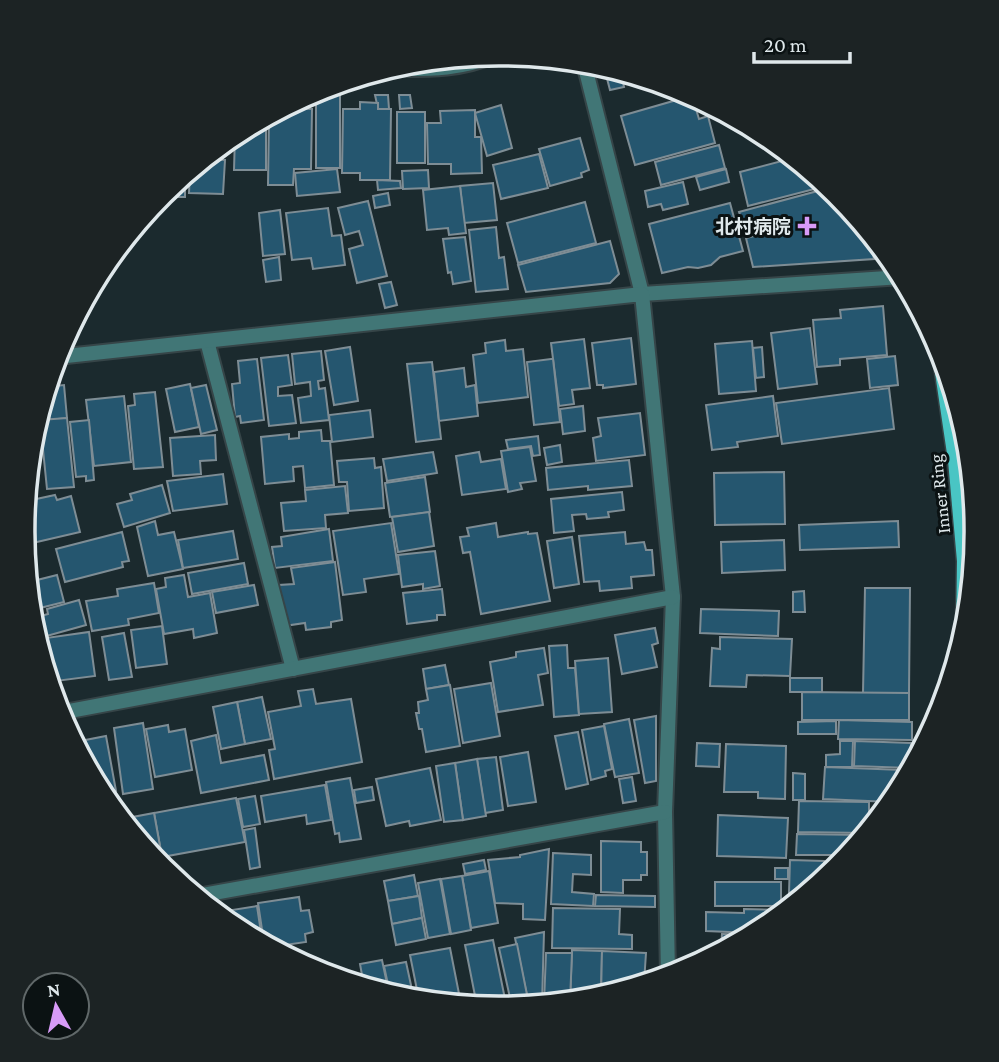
<svg xmlns="http://www.w3.org/2000/svg" width="999" height="1062" font-family="'Crimson Pro','Noto Sans JP',serif">
  <style>
    .building { fill: #25566f; stroke: #7e8d95; stroke-width: 2 }
    .lines { fill: none; stroke-linecap: round; stroke-linejoin: round }
    .service-casing { stroke: #364548; stroke-width: 18 }
    .minor-casing { stroke: #364548; stroke-width: 18 }
    .primary-casing { stroke: #364548; stroke-width: 21 }
    .service { stroke: #417676; stroke-width: 14 }
    .minor { stroke: #417676; stroke-width: 14 }
    .primary { stroke: #49c5c4; stroke-width: 18 }
    .poi-dot { fill: #d89bf8; stroke: #0b1213; stroke-width: 2.5 }
    .labels { text-anchor: middle; stroke-width: 6; stroke-linejoin: round; paint-order: stroke }
    .poi-label { font-size: 19px; font-weight: bold; fill: #dfe8eb; stroke: #0b1213; text-anchor: end }
    .street-label { font-size: 19px; fill: #dfe8eb; stroke: #0b1213 }
    .rim { fill: none; stroke: #dfe8eb; stroke-width: 3.5 }
  </style>
  <rect width="100%" height="100%" fill="#1b2a2e"/>
  <g class="building">
    <path d="M604,67L621,72L624,87L610,90Z"/>
    <path d="M685,92L692,96L699,119L708,116L715,143L635,165L621,116L680,99L678,94Z"/>
    <rect x="316" y="95" width="24" height="73"/>
    <path d="M375,95H388L389,109H378Z"/>
    <path d="M399,95H410L412,108L400,109Z"/>
    <path d="M360,102L378,103V109H391L390,180H360V173H342L343,109H360Z"/>
    <path d="M501,105L512,148L487,156L475,113Z"/>
    <path d="M284,108L312,109L311,169H294L293,185H268L269,116Z"/>
    <path d="M475,110V137H481L482,173L451,174V164H428L427,123H441L440,111Z"/>
    <rect x="397" y="112" width="28" height="51"/>
    <path d="M266,118V170H234L235,135Z"/>
    <path d="M231,137V150L217,149Z"/>
    <path d="M580,138L589,170L581,173L582,177L550,186L539,149Z"/>
    <path d="M719,145L725,168L661,185L655,162Z"/>
    <path d="M539,154L548,188L501,199L493,165Z"/>
    <path d="M793,158L826,186L748,206L740,172Z"/>
    <path d="M205,159L225,160L223,194L189,193L190,171Z"/>
    <path d="M337,169L340,192L297,196L295,173Z"/>
    <path d="M726,169L729,182L700,190L696,177Z"/>
    <path d="M428,170L429,188L403,189L402,171Z"/>
    <path d="M185,175V197H160L163,194Z"/>
    <path d="M377,180L400,181L401,188L378,190Z"/>
    <path d="M683,182L688,204L663,210L661,204L648,207L645,191Z"/>
    <path d="M493,183L497,220L464,223L460,186Z"/>
    <path d="M460,186L466,233L449,235L448,228L427,230L423,190Z"/>
    <path d="M829,188L868,232L874,259L753,267L746,238L754,236L749,218L742,221L739,212Z"/>
    <path d="M388,193L390,205L375,208L373,196Z"/>
    <path d="M368,201L387,276L357,283L349,249L363,245L359,231L345,235L338,208Z"/>
    <path d="M585,202L596,243L518,263L507,223Z"/>
    <path d="M730,203L743,251L720,257L711,265L698,268L688,267L662,273L649,224Z"/>
    <path d="M328,208L332,236L341,235L345,265L313,269L311,258L292,260L286,213Z"/>
    <path d="M280,210L285,254L263,256L259,213Z"/>
    <path d="M496,227L499,258L504,257L508,289L476,292L469,230Z"/>
    <path d="M465,237L471,281L453,284L451,272L448,273L443,239Z"/>
    <path d="M610,241L619,274L610,283L526,292L518,265Z"/>
    <path d="M279,257L281,280L266,282L263,260Z"/>
    <path d="M391,282L397,305L385,308L379,284Z"/>
    <path d="M883,306L887,355L840,359V365L817,367L813,320L841,318L840,310Z"/>
    <path d="M810,328L817,384L778,389L771,333Z"/>
    <path d="M631,338L636,384L603,388V385H597L592,343Z"/>
    <path d="M584,339L590,388L572,390L574,404L559,406L551,343Z"/>
    <path d="M505,340L506,351L523,349L528,397L478,403L473,355L486,353L485,343Z"/>
    <path d="M752,341L756,391L719,394L715,344Z"/>
    <path d="M350,347L358,401L334,405L325,351Z"/>
    <path d="M762,347L764,377L756,378L753,348Z"/>
    <path d="M321,351L324,380L318,381L319,389L325,388L329,420L301,423L298,398L311,396L310,382L295,384L292,354Z"/>
    <path d="M288,355L292,385L278,387V396L292,395L296,423L269,426L261,358Z"/>
    <path d="M895,356L898,385L870,388L867,359Z"/>
    <path d="M257,359L264,420L241,423L240,416L235,417L232,384L240,383L238,361Z"/>
    <path d="M551,359H553L560,422L534,425L527,362Z"/>
    <path d="M432,362L441,439L416,442L407,364Z"/>
    <path d="M464,368L466,387L475,385L478,416L439,421L434,372Z"/>
    <path d="M190,384L199,427L175,432L166,389Z"/>
    <path d="M64,385L67,418L39,421L47,387Z"/>
    <path d="M206,385L217,430L201,434L191,388Z"/>
    <path d="M889,388L894,429L782,444L776,403Z"/>
    <path d="M155,392L163,467L134,469L128,406L135,405L134,394Z"/>
    <path d="M124,396L131,462L94,466L86,400Z"/>
    <path d="M773,396L778,436L737,442L738,447L712,450L706,405Z"/>
    <path d="M583,406L585,431L563,434L560,409Z"/>
    <path d="M370,410L373,437L332,442L329,415Z"/>
    <path d="M640,413L645,455L596,461L593,438L601,436L598,418Z"/>
    <path d="M67,418L74,487L47,489L40,420Z"/>
    <path d="M89,420L94,480L86,481V476L76,477L70,422Z"/>
    <path d="M37,423L41,460L30,462L32,438Z"/>
    <path d="M321,430L322,441H330L334,485L305,488L303,466L293,467L294,481L265,484L261,437L289,434V439L299,438V432Z"/>
    <path d="M215,435L216,460L200,461L201,474L173,476L170,438Z"/>
    <path d="M538,436L540,455L533,456L531,446L508,449L506,440Z"/>
    <path d="M560,445L562,462L547,465L544,448Z"/>
    <path d="M530,447L536,481L520,483L522,489L508,492L501,451Z"/>
    <path d="M433,452L437,473L387,481L383,459Z"/>
    <path d="M479,452L481,462L501,459L506,489L462,495L456,456Z"/>
    <path d="M374,458L375,468L381,467L384,508L349,511L347,482H339L337,461Z"/>
    <path d="M629,460L632,486L588,490V486L548,490L546,468Z"/>
    <path d="M784,472L785,524L715,525L714,473Z"/>
    <path d="M223,474L227,504L173,511L167,481Z"/>
    <path d="M425,477L430,512L390,517L385,483Z"/>
    <path d="M162,485L170,513L124,527L117,504L132,500L130,494Z"/>
    <path d="M345,486L348,513L325,515L326,528L284,531L281,503L306,501L305,490Z"/>
    <path d="M622,492L624,510L608,512L609,517L587,519L586,514L572,515L574,531L554,533L551,499Z"/>
    <path d="M55,495L57,500L71,496L80,532L24,545L23,531L25,509L29,508L27,501Z"/>
    <path d="M429,512L434,546L398,552L392,517Z"/>
    <path d="M155,521L158,535L174,532L183,569L148,576L137,527Z"/>
    <path d="M898,521L899,547L800,550L799,525Z"/>
    <path d="M391,523L399,574L364,579L366,592L343,595L333,531Z"/>
    <path d="M496,523L498,537L528,532V534L537,533L550,601L481,614L470,552L463,553L460,537L469,536L467,528Z"/>
    <path d="M329,529L333,561L275,568L272,547L282,546L281,537Z"/>
    <path d="M233,531L238,559L183,568L178,540Z"/>
    <path d="M122,532L129,561L122,562L123,567L65,582L56,549Z"/>
    <path d="M625,532L626,544L644,542L646,550H652L654,575L631,577L632,588L600,591L599,581L584,582L579,536Z"/>
    <path d="M572,537L579,584L554,588L547,541Z"/>
    <path d="M784,540L785,570L722,573L721,542Z"/>
    <path d="M435,551L440,586L423,589V584L402,587L398,555Z"/>
    <path d="M335,562L342,620L331,622V627L306,630L305,623L284,626L279,585L294,584L291,568Z"/>
    <path d="M244,563L248,584L192,594L188,573Z"/>
    <path d="M57,575L64,602L36,609L29,582Z"/>
    <path d="M184,575L188,597L210,593L217,633L194,638L193,629L164,634L156,589L166,587L165,578Z"/>
    <path d="M154,583L159,613L128,619L129,625L92,631L86,601L118,596L117,589Z"/>
    <path d="M254,585L258,605L216,613L212,592Z"/>
    <path d="M865,588H910L909,693H863Z"/>
    <path d="M442,589L445,615H437V620L407,624L403,593Z"/>
    <path d="M804,591L805,612H793V592Z"/>
    <path d="M79,600L86,625L43,637L37,617L48,614L47,609Z"/>
    <path d="M701,609L779,611L778,636L700,633Z"/>
    <path d="M162,626L167,664L136,668L131,630Z"/>
    <path d="M655,628L658,643L652,645L657,667L622,674L615,635Z"/>
    <path d="M89,632L95,676L56,681L54,662H49L46,638Z"/>
    <path d="M124,633L132,677L109,680L102,637Z"/>
    <path d="M720,637L792,639L790,676L747,675L746,687L710,686L712,648L720,649Z"/>
    <path d="M567,645L568,668H575L579,715L554,717L549,646Z"/>
    <path d="M544,648L548,673L538,675L543,705L498,712L490,662L516,657V652Z"/>
    <path d="M608,658L612,712L579,714L575,661Z"/>
    <path d="M445,665L449,685L426,689L423,669Z"/>
    <rect x="790" y="678" width="32" height="14"/>
    <path d="M491,683L500,736L463,743L454,689Z"/>
    <path d="M450,685L460,746L426,752L422,729H419L416,713H419L418,702L428,700L426,689Z"/>
    <path d="M313,689L316,704L351,699L362,762L274,779L269,750L275,749L268,712L301,706L298,691Z"/>
    <path d="M802,692L909,693V720H802Z"/>
    <path d="M262,697L271,739L245,744L237,702Z"/>
    <path d="M237,702L245,744L221,749L213,707Z"/>
    <path d="M656,716V781L645,783L634,720Z"/>
    <path d="M629,719L639,773L615,777L604,724Z"/>
    <path d="M839,720L912,722V740L838,739Z"/>
    <path d="M836,721V734H798V722Z"/>
    <path d="M143,723L153,789L123,794L114,728Z"/>
    <path d="M168,725L169,732L185,729L192,770L155,777L146,729Z"/>
    <path d="M604,726L612,769L605,771L606,776L591,780L582,730Z"/>
    <path d="M578,732L588,784L566,789L555,736Z"/>
    <path d="M216,735L221,763L264,755L269,780L201,793L191,741Z"/>
    <path d="M106,736L116,791L102,793L75,742Z"/>
    <path d="M840,741H853L852,767H826V755L840,754Z"/>
    <path d="M855,741L911,743L910,768L854,766Z"/>
    <path d="M697,743L720,744L719,767L696,766Z"/>
    <path d="M726,744L786,746L785,799L758,798V792H724Z"/>
    <path d="M528,752L536,802L508,806L500,757Z"/>
    <path d="M496,757L503,810L485,813L477,759Z"/>
    <path d="M477,759L486,816L463,820L455,763Z"/>
    <path d="M455,763L463,820L444,822L436,766Z"/>
    <path d="M825,767L903,770L902,784L891,802L823,799Z"/>
    <path d="M430,768L441,820L410,826L409,821L386,826L376,779Z"/>
    <path d="M793,773L805,774V800H793Z"/>
    <path d="M632,777L636,801L623,803L619,779Z"/>
    <path d="M350,778L361,839L340,842L339,833L335,834L326,782Z"/>
    <path d="M325,785L331,820L307,824L306,815L265,822L261,796Z"/>
    <path d="M372,787L374,800L356,803L354,790Z"/>
    <path d="M255,796L260,824L243,827L238,799Z"/>
    <path d="M236,798L245,842L162,857L154,813Z"/>
    <path d="M799,801L869,802V829L865,833L798,832Z"/>
    <path d="M154,813L162,857L155,859L122,819Z"/>
    <path d="M718,815L788,818L786,858L717,856Z"/>
    <path d="M255,828L260,867L250,869L244,830Z"/>
    <path d="M797,834L864,835L847,855H796Z"/>
    <path d="M601,841L641,842V852H647V875H641V880H623V893L601,892Z"/>
    <path d="M549,849L545,920L523,919V904L495,903L488,860L520,857V855Z"/>
    <path d="M553,853L591,855V875L573,874L572,892L594,894L593,906L551,904Z"/>
    <path d="M484,860L486,870L465,874L463,864Z"/>
    <path d="M790,860L824,861V878L806,893H789Z"/>
    <rect x="775" y="868" width="13" height="11"/>
    <path d="M489,871L498,923L471,928L462,876Z"/>
    <path d="M414,875L418,896L388,901L384,881Z"/>
    <path d="M462,876L471,930L451,934L441,879Z"/>
    <path d="M440,879L450,934L428,938L418,883Z"/>
    <rect x="715" y="882" width="66" height="24"/>
    <path d="M596,895L655,896V907L595,906Z"/>
    <path d="M419,896L422,918L392,924L388,901Z"/>
    <path d="M299,897L301,911L309,910L313,932L305,934L306,942L271,947L264,943L258,903Z"/>
    <path d="M257,906L262,939L258,940L235,928L232,910Z"/>
    <path d="M553,908L620,909L619,934L632,935V949L552,948Z"/>
    <path d="M744,909L785,910L754,933L706,931V912L744,913Z"/>
    <path d="M422,918L426,939L396,945L392,924Z"/>
    <path d="M544,932L542,1004L529,1005L515,938Z"/>
    <path d="M722,934L751,935L721,950Z"/>
    <path d="M493,940L505,999L497,1000L499,1006H477L465,945Z"/>
    <path d="M517,944L529,1005L512,1007L499,948Z"/>
    <path d="M450,948L461,1004L419,1000L410,955Z"/>
    <path d="M572,950L602,951L601,996L570,1001Z"/>
    <path d="M602,951L646,953L644,983L601,996Z"/>
    <path d="M546,953H572L570,1001L544,1003Z"/>
    <path d="M382,960L389,993L364,986L360,964Z"/>
    <path d="M406,962L414,999L390,994L384,966Z"/>
  </g>
  <g class="lines">
    <g class="service-casing">
      <path id="service" d="M207,341L293,669"/>
    </g>
    <g class="minor-casing">
      <g id="minor">
        <path d="M584,63L642,294L902,277"/>
        <path d="M387,69C423,69 460,71 494,55"/>
        <path d="M57,357L642,294L673,597L665,812L668,976"/>
        <path d="M59,713L673,597"/>
        <path d="M197,896L665,812"/>
      </g>
    </g>
    <g class="primary-casing">
      <path id="primary" d="M941,352L957,460L966,561L965,631"/>
    </g>
    <use href="#service" class="service"/>
    <use href="#minor" class="minor"/>
    <use href="#primary" class="primary"/>
  </g>
  <path class="poi-dot" d="M803.5 215.5h7v7h7v7h-7v7h-7v-7h-7v-7h7z"/>
  <g class="labels">
    <g class="poi-label">
      <text x="791" y="233">北村病院</text>
    </g>
    <g class="street-label">
      <text transform="translate(939 494) rotate(-96)" y="7">Inner Ring</text>
    </g>
  </g>
  <path d="M0 0H999V1062H0ZM499 66H500A464 464 0 0 1 964 530V532A464 464 0 0 1 500 996H499A464 464 0 0 1 35 532V530A464 464 0 0 1 499 66Z" fill="#1c2324" fill-rule="evenodd"/>
  <path class="rim" d="M499 66H500A464 464 0 0 1 964 530V532A464 464 0 0 1 500 996H499A464 464 0 0 1 35 532V530A464 464 0 0 1 499 66Z"/>
  <g transform="translate(56 1006) rotate(352)"><circle r="33" fill="#0b1213" stroke="#606869" stroke-width="2"/>
  <path d="M0-5L12 26L0 18L-12 26Z" fill="#d89bf8"/>
  <text y="-10" font-size="19" font-weight="bold" text-anchor="middle" fill="#dfe8eb">N</text>
  </g>
  <path d="M754 52v10h96v-10" fill="none" stroke="#dfe8eb" stroke-width="3.5"/>
  <text x="764" y="52" font-size="21" fill="#dfe8eb" stroke="#0b1213" stroke-width="5" paint-order="stroke">20 m</text>
</svg>
